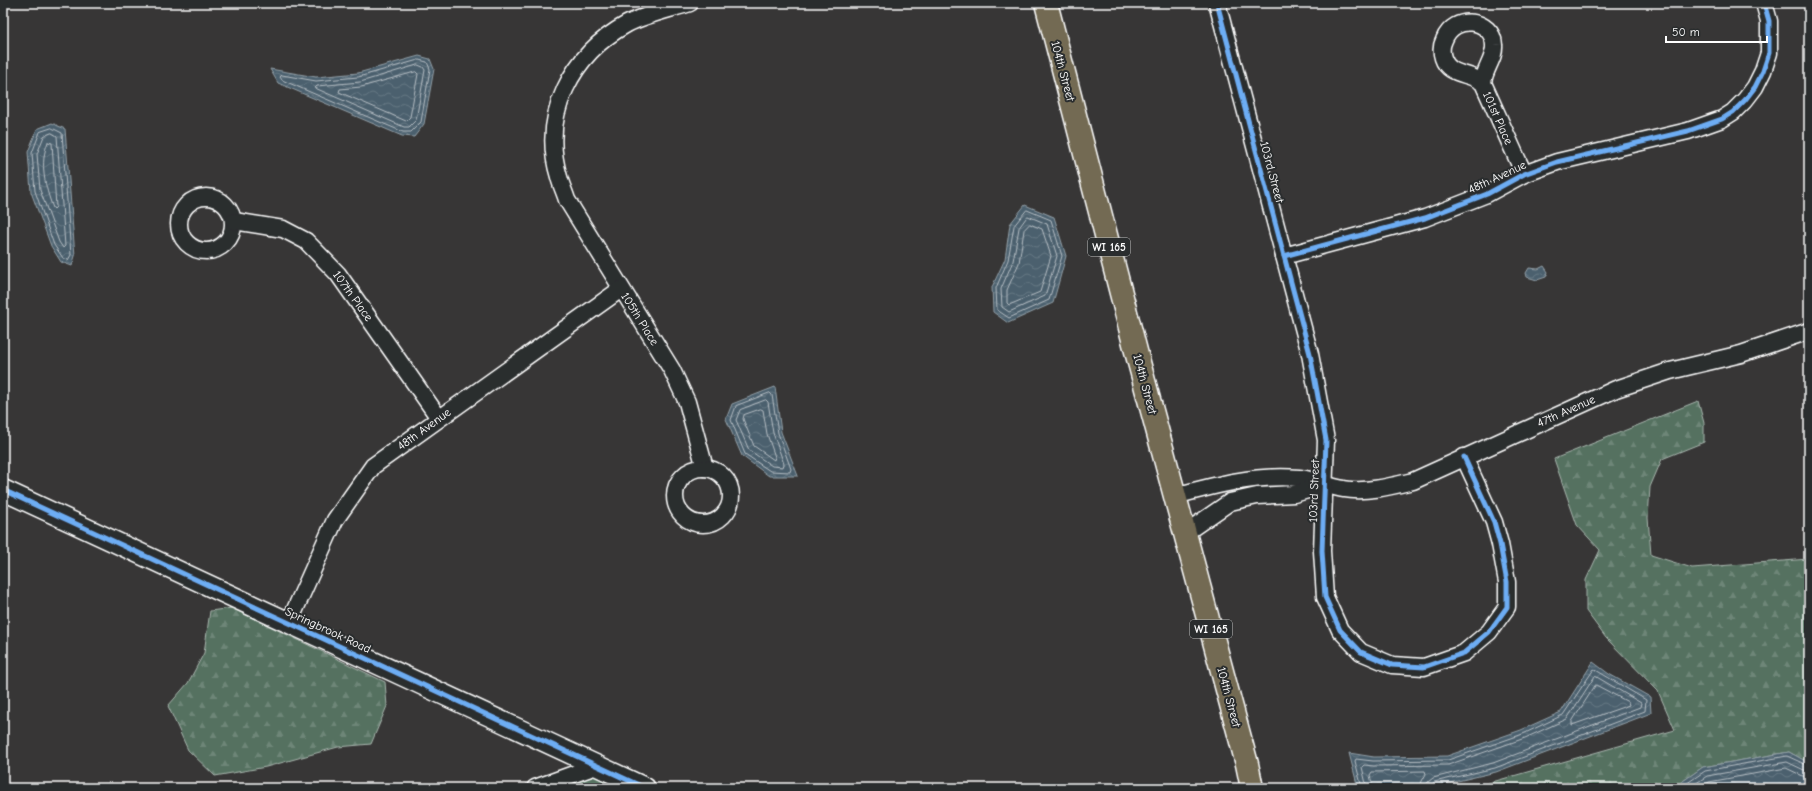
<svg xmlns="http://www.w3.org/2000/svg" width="1812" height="791" font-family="'Comic Neue',sans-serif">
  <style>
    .grass { fill: url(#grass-tufts); stroke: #aab8b0 }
    .forest { fill: url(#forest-firs); stroke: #aab8b0 }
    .water { fill: url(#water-waves); stroke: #93a0a8 }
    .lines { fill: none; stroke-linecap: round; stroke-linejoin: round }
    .shore { stroke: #b7bfc5; stroke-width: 1 }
    .minor-casing { stroke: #fff; stroke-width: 19 }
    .tertiary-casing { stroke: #fff; stroke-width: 23 }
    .primary-casing { stroke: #fff; stroke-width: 25 }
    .minor { stroke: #2a2d2e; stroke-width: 16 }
    .tertiary { stroke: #2a2d2e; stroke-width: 20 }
    .primary { stroke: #736b52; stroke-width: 22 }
    .cycleway-casing { stroke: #2a2d2e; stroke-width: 8 }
    .cycleway { stroke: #6dadf4; stroke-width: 5 }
    .labels { text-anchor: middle; stroke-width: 4; stroke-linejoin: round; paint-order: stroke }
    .shield { fill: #2a2d2e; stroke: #bfc0c0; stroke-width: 1 }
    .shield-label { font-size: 11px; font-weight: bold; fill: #fff }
    .street-label { font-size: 12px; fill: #fff; stroke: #2a2d2e }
  </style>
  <defs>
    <pattern id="grass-tufts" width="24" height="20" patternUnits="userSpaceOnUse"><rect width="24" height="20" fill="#557160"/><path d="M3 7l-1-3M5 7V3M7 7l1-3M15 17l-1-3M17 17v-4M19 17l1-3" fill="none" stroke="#6e8678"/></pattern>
    <pattern id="forest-firs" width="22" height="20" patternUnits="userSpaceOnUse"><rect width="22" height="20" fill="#557160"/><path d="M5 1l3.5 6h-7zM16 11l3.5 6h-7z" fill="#6e8678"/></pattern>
    <pattern id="water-waves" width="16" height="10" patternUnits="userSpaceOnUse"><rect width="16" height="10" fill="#4b606e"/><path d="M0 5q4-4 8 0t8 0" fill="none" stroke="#667884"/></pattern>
  </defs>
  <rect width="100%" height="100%" fill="#373636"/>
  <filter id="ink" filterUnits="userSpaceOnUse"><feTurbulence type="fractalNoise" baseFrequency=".025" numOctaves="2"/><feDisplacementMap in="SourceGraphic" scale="8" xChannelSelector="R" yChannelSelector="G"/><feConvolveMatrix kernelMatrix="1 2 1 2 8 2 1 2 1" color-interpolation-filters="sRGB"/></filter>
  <g filter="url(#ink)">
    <path class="grass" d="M596,766L645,788H535Z"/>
    <g class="forest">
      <path d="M1698,401L1704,423V442L1662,459L1650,487L1648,518L1651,555L1692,568L1809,559V763L1789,752L1703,767L1673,788H1471L1675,730L1658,691L1606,638L1586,611V580L1600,550L1577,525L1554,459Z"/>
      <path d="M232,608L385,682L387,706L371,744L338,747L266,767L215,776L188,750L168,706L188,683L204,653L210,611Z"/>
    </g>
    <g class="water">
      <path d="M419,56L430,59L434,69L424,124L414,137L402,136L278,83L270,69L316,77L358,73Z"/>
      <path d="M52,123L65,129L75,256L72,266L61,262L51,246L31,192L28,152L37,129Z"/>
      <path d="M1025,205L1054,217L1066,256L1053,303L1008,323L993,312L992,287L1005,259L1010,224Z"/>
      <path d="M1544,266L1548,272L1546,277L1537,280L1527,277L1526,273L1529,268L1538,269Z"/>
      <path d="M775,387L781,432L798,476H769L742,456L726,419L732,404Z"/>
      <path d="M1593,662L1609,674L1650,697L1651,713L1496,772L1428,788H1358L1349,753L1374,757L1447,756L1521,730L1561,712Z"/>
      <path d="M1789,752L1809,763V788H1673L1703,767Z"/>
    </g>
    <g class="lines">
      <g class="shore">
        <path d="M419,60L427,62L430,69L421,122L411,132H403L282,80L280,77L282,75L316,81L358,77Z"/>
        <path d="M418,65L423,67L425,70L416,120L409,127H404L315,88L317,86L360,82Z"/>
        <path d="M416,72L418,74L410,117L406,121L339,92L340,89L361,87Z"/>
        <path d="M52,128L62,133L71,255L68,260L63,258L54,245L35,191L32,153L40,132Z"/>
        <path d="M52,133L57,136L65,246L63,248L59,242L40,190L37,154L44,136Z"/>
        <path d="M48,142L52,143L56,207L54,209L53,208C45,187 39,163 48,142Z"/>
        <path d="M1027,210L1051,220L1062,256L1049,300L1009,318L997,310L996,288L1008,260L1014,226Z"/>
        <path d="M1028,216L1047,224L1057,256L1045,296L1009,312L1002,307L1001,289L1013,261L1019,228Z"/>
        <path d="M1030,224L1042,229L1051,256L1040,292L1009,305L1007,303V290L1019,263L1024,230Z"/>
        <path d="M770,393L772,395L778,433L791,469L790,472L770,471L745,454L731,420L736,406Z"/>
        <path d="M766,400L768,402L773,433L784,464L783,467L772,466L749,450L736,420L740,410Z"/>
        <path d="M761,409L763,410L767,434L775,457L774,460L754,446L743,419L744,415Z"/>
        <path d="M1596,685L1628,702L1629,705L1572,725V722Z"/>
        <path d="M1362,788L1355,761L1356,759L1373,761L1448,760L1523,734L1563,715L1594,669L1646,700L1645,711L1495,768L1434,782L1431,788"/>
        <path d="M1367,788L1362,767L1364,765L1374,766L1448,765L1525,738L1567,719L1595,676L1641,703L1640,707L1493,763L1433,778L1428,782L1426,788"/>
        <path d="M1373,788L1370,775L1372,772L1425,771L1426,774L1422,781L1420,788"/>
        <path d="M1680,788L1705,771L1787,756L1809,766"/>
        <path d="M1689,788L1707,776L1787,762L1804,770L1809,771"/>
        <path d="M1700,788L1709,782L1786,768L1803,776L1809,777"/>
      </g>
      <g class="minor-casing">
        <g id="minor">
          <path d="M690,3C671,9 644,15 627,24C572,54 540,115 559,177C561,185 565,193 567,200L672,370L687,402L705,468"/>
          <path d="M1217,3L1310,354L1326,440L1322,551L1325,597L1340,630L1361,652L1392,665L1424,667L1464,653L1489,632L1507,607V582L1500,544L1494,522L1464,457"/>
          <path d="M1483,83C1484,69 1495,59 1494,45C1493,19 1454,13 1444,40C1441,46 1441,52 1443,58C1449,77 1471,72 1483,83L1524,174"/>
          <circle cx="206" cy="224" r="27"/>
          <path d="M234,221L283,229L306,241L338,274L439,418"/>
          <path d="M1284,256L1425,218L1487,194L1524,174L1557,162L1688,131L1722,119L1733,112L1745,100L1755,87L1763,71L1769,53V21L1764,3"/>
          <circle cx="703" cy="496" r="28"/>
          <path d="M1175,496C1215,485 1258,474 1299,478C1312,479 1330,487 1344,489C1366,493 1392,486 1413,481L1616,389L1670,371L1741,354L1809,331"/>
          <path d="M1185,533L1230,502L1257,496L1294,494L1325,485"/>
          <path d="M289,623L335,520L373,466L621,289"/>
          <path d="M535,788L596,766"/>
        </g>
      </g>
      <g class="tertiary-casing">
        <path id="tertiary" d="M3,490L645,788"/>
      </g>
      <g class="primary-casing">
        <path id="primary" d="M1046,3L1137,355L1247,764L1252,788"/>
      </g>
      <use href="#minor" class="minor"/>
      <use href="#tertiary" class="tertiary"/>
      <use href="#primary" class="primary"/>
      <g class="cycleway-casing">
        <g id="cycleway">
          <path d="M1217,3L1310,354L1326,440L1322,551L1325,597L1340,630L1361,652L1392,665L1424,667L1464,653L1489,632L1507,607V582L1500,544L1494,522L1464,457"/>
          <path d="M1284,256L1425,218L1487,194L1524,174L1557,162L1688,131L1722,119L1733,112L1745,100L1755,87L1763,71L1769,53V21L1764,3"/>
          <path d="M3,490L645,788"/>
        </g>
      </g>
      <use href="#cycleway" class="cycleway"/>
    </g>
  </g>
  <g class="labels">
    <g class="shield">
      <rect x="1088" y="238" width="42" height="18" rx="3"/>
      <rect x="1190" y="620" width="42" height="18" rx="3"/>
    </g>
    <g class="shield-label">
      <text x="1109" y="251">WI 165</text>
      <text x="1211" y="633">WI 165</text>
    </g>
    <g class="street-label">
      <text transform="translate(1063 71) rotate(75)" y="4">104th Street</text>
      <text transform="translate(1498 118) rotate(66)" y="4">101st Place</text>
      <text transform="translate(1272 172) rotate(75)" y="4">103rd Street</text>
      <text transform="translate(1497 177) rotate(-25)" y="4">48th Avenue</text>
      <text transform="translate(353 296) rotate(54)" y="4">107th Place</text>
      <text transform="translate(640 319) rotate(58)" y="4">105th Place</text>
      <text transform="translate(1145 384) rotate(75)" y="4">104th Street</text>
      <text transform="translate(1566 411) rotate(-24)" y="4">47th Avenue</text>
      <text transform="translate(424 429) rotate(-36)" y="4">48th Avenue</text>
      <text transform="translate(1314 491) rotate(-88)" y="4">103rd Street</text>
      <text transform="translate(328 630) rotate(25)" y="4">Springbrook Road</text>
      <text transform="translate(1229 697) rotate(75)" y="4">104th Street</text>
    </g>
  </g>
  <rect width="1812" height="791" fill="none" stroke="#2a2d2e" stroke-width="16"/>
  <rect x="8" y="8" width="1796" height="775" fill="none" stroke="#fff" stroke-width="1.5" filter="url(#ink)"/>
  <path d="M1666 36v6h101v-6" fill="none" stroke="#ffffff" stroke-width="2"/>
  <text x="1672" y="36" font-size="12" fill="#ffffff" stroke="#2a2d2e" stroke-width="3" paint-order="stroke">50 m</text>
</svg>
